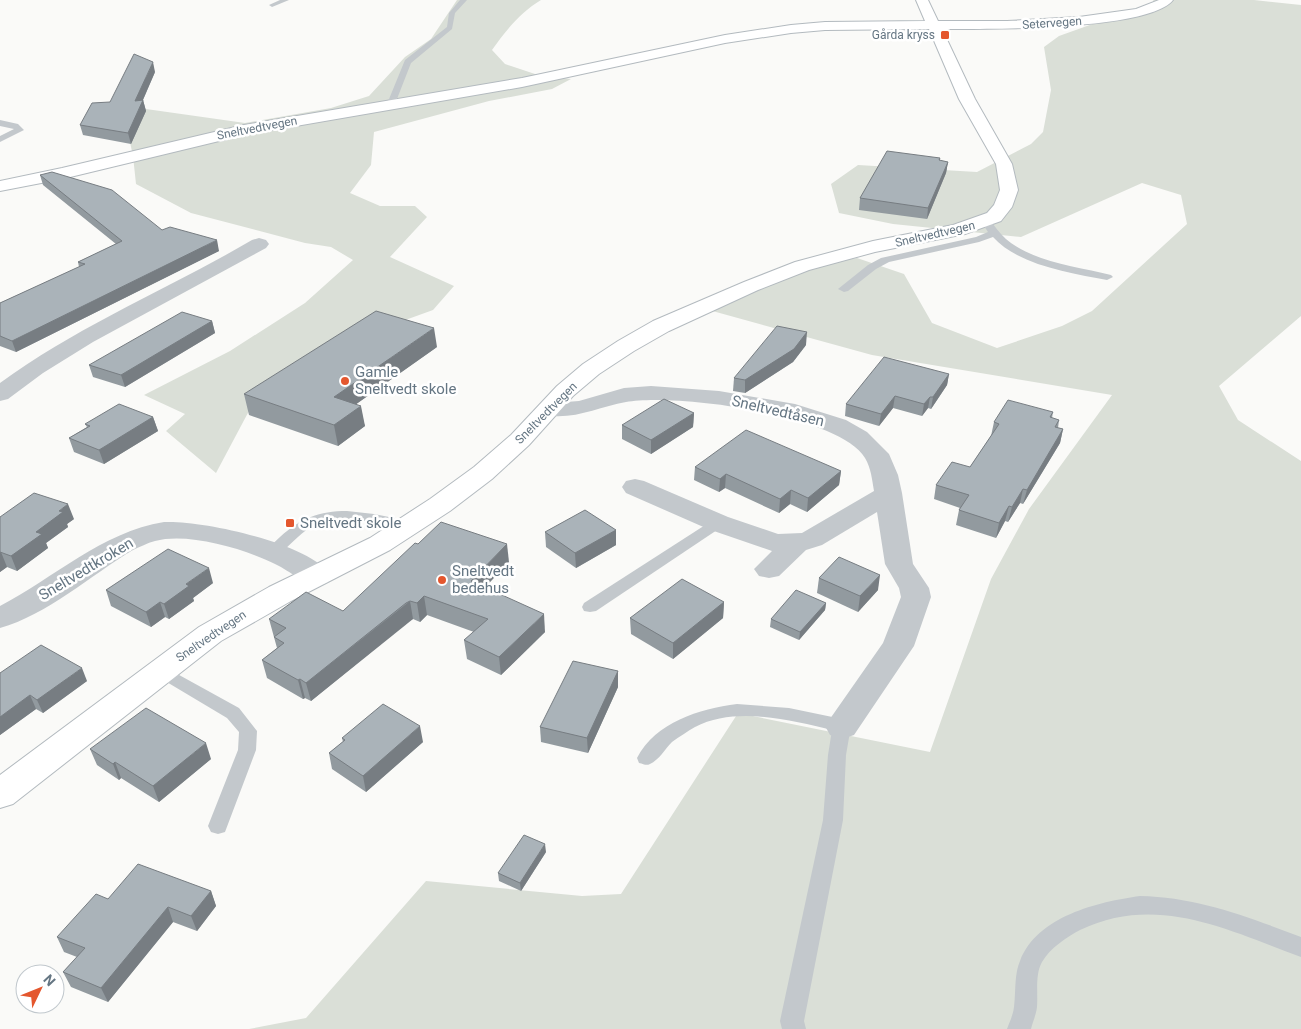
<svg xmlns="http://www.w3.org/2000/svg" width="1301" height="1029" font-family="Roboto,sans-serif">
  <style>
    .green { fill: #dadfd7 }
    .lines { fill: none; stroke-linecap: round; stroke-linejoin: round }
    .secondary-casing { stroke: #b3babf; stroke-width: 2 }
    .service { fill: #c3c8cc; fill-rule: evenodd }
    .minor { fill: #c3c8cc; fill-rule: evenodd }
    .secondary { fill: #fff; fill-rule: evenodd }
    .wall { fill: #929a9f }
    .shaded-wall { fill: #777d82 }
    .building { fill: #aab3b9; stroke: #777d82 }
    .poi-dot { fill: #e4572e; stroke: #fff; stroke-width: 2 }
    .labels { text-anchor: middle; stroke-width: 5; stroke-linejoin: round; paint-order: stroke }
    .far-street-label { font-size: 12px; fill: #657683; stroke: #fff }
    .far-poi-label { font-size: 12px; fill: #657683; stroke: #fff; text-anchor: end }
    .poi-label { font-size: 15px; fill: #657683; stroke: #fff; text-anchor: start }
    .street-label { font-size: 15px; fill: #657683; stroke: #fff }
  </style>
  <rect width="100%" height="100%" fill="#fafaf8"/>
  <g class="green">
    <path d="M457,0H541C521,12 505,31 492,50L505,64L538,75L571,79L552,89L489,101L374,132L371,165L350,193L380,206H415L427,217L390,257L454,286L433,310L375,331L250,409L216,473L166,431L185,414L144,395L230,351L305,303L353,260L331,247L305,243L191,213L136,184L133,156L126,124L146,109L245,123L331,108L369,96L405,57L431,39Z"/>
    <path d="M1153,0H1254L1301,5V316L1219,386L1238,420L1301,461V1029H249L306,1018L426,881L582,896L621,894L738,713L930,752L991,579L1029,509L1112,395L872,355L698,307L816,264L857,258L904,274L932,323L997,348L1062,326L1092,311L1187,224L1181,195L1142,183L1021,237L893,224L839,213L831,184L858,165L977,172L1031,144L1043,132L1051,90L1044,47L1059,36L1154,2Z"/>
  </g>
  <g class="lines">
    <g class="secondary-casing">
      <path id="secondary" d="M916,0H928L938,21H1007L1079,17L1136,9L1159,0H1173C1149,31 983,29 942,29L975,99L1012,164L1018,190L1012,207L1001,221L965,234L875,252L809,270L758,290L669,331L634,351L599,374L573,396L529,445L492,479L450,511L390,550L291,601L221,641L13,804L0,808V775L199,627L269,587L370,538L430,499L474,467L511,435L557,386L583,364L618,341L653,321L744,282L795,262L873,241L953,225L987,213L994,205L1000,190L996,164L959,99L929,29L825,30L791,33L725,43L522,87L244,135L62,179L0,191V181L62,168L244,125L522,78L725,35L791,25L825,22L925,21Z"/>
    </g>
    <g class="service">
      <path d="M280,0H289L272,7L269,5Z"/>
      <path d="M460,0H467L455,13L452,29L411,63L395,104L388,106L387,104L405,60L447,27L449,13Z"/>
      <path d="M0,120L18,124L24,130L0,142V136L14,129L0,126Z"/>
      <path d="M989,223L993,224C998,231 1004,238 1011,243C1039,263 1079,267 1111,275L1113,277L1107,280C1071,273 1018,265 993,237L979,242L889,262L876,269L848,291L844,292L838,289L868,265L881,258L976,237L988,232L984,226Z"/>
      <path d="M347,511L374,514L414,522L417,525L414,528L409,530C384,524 339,513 316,524C302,531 291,544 280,554H268L266,551C270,546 275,542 280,537C301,518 319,511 347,511Z"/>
      <path d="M718,518L723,520L726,523L723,526L596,611L590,612L584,611L582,607L584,603L713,520Z"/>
      <path d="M161,665L239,708L257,731L256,750L225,832L218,834L211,832L208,826L238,750L239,732L227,718L155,675L152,671L155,667Z"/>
      <path d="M737,704L789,708L842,719L849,721L851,726L846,755L843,820L804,1021L806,1029H782L780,1021L823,820L828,755L832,730C790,720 736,706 695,727C688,731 679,737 672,742C665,749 659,760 650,764C646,766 644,764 639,763L637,758C656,722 699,709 737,704Z"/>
      <path d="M1140,896C1197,897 1248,917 1301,937V957C1228,930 1157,893 1080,930C1067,937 1050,948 1042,962C1035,974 1038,993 1037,1007C1036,1015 1033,1021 1031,1029H1007C1010,1021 1013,1015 1014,1007C1016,992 1014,975 1020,961C1037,916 1098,902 1140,896Z"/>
    </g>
    <g class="minor">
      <path d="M259,238L266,240L269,244L266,248L93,342L43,373L8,399L0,401V383C79,325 169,289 252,240Z"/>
      <path d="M651,386L719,391L795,404L846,420L867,432L889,454L898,475L902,493L913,564L929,588L931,597L914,646L854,735L842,739L830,735L825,726L883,643L901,597L899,588L885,564L877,512L822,545L806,550L779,576L769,578L759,576L754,569L772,551L708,529L626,493L622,487L626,481L635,479L644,481L728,517L778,534L802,533L874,491C872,479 871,468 865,458C838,414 674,393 626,402C597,407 571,422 540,414L537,409L540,404L579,401L624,388Z"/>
      <path d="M164,522C202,520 310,543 332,576L327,583C306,588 294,573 275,564C245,549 188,532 155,541C147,543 140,547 133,550C91,575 47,615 0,628V606C54,578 102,532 164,522Z"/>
    </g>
    <use href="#secondary" class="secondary"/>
  </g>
  <g class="wall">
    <path d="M155,72L143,100L146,111L131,144L83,135L80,125L110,102Z"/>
    <path d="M940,158V161L948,162L946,173L927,219L859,210L860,198Z"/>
    <path d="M40,175L162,230L219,251L16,352L0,346V303L79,267L78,262L116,244L43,185Z"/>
    <path d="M212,321L215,333L125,387L93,377L89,365Z"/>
    <path d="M806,345L793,362L745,393L733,391L734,378Z"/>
    <path d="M437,347L356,404L365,426L338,446L249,415L244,394Z"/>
    <path d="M949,374L947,385L931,409L928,408L922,416L893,408L879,426L845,416L846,404Z"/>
    <path d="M1053,412L1052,418L1059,420L1058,428L1063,429L1060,443L1023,504L1020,503L1008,522L1005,521L996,538L956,525L959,510L960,508L934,499L936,485L970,467L991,436L994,422Z"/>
    <path d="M694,413L693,427L651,454L622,439V425Z"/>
    <path d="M153,417L158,431L104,464L74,452L69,438L87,427L85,424Z"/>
    <path d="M695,467L841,471L839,485L807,512L790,504L779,513L725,488L719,492L694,480Z"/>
    <path d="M0,517L74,519L67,524L68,527L46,543L48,548L17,571L7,567L0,572Z"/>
    <path d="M616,530V545L576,568L546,547L545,532Z"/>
    <path d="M509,562L485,587L545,632L501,675L467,659L464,640L474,632L427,615L420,622L413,619L409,621L311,701L305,698L303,699L267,678L262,660L277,648L269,619L343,611Z"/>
    <path d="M819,578L878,590L858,612L817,593Z"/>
    <path d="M213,583L193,598L194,601L169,619L165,617L151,627L111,606L106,590Z"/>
    <path d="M724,602L723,618L673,659L631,634L630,618Z"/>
    <path d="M826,603L825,610L799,640L770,627L771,619Z"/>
    <path d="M618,671V687L588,753L541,742L540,727Z"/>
    <path d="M0,673L87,681L43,713L36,709L0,735Z"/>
    <path d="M342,738L423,742L366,792L332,769L329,753L343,742Z"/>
    <path d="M90,749L211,759L159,802L121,778L119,780L97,765Z"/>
    <path d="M546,852L521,891L499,881L498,873Z"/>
    <path d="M211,891L216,906L197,931L173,922L108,1002L71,987L63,972L77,957L64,952L57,937L108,899Z"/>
  </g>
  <g class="shaded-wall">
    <path d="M153,62L155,72L138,111L135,101Z"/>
    <path d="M143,100L146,111L131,144L128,133Z"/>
    <path d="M948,162L946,173L927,219L928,208Z"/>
    <path d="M217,240L219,251L16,352L12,341Z"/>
    <path d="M212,321L215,333L125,387L121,375Z"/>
    <path d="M434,328L437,347L338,417L334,397Z"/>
    <path d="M807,332L806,345L793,362L745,393V380Z"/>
    <path d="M949,374L947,385L931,409L933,397Z"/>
    <path d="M895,396L893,408L879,426L881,414Z"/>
    <path d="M930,397L928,408L922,416L924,404Z"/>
    <path d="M361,406L365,426L338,446L334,425Z"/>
    <path d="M694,413L693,427L651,454V440Z"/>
    <path d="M153,417L158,431L104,464L99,450Z"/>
    <path d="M1063,429L1060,443L1023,504L1027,490Z"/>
    <path d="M841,471L839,485L807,512L808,498Z"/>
    <path d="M726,474L725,488L719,492L720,479Z"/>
    <path d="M1023,489L1020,503L1008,522L1012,507Z"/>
    <path d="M791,490L790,504L779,513L780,499Z"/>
    <path d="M68,504L74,519L67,524L68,527L46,543L48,548L17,571L11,556L36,532L59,511Z"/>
    <path d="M1009,506L1005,521L996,538L999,523Z"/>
    <path d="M616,530V545L576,568L575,553Z"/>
    <path d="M507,544L509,562L473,600L471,581Z"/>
    <path d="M0,552H1L7,567L0,572Z"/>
    <path d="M209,568L213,583L193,598L194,601L169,619L164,604L186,584Z"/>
    <path d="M880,575L878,590L858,612L860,596Z"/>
    <path d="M424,596L427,615L420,622L417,603Z"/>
    <path d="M410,601L413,619L311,701L306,683Z"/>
    <path d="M160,602L165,617L151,627L146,612Z"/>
    <path d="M724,602L723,618L673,659V643Z"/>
    <path d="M826,603L825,610L799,640L800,632Z"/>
    <path d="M544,614L545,632L501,675L499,657Z"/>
    <path d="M82,668L87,681L43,713L37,700Z"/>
    <path d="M618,671V687L588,753L587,738Z"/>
    <path d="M300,679L305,698L303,699L298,680Z"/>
    <path d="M30,695L36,709L0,735V717Z"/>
    <path d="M420,726L423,742L366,792L363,776Z"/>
    <path d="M206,743L211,759L159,802L153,786Z"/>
    <path d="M115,762L121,778L119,780L113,764Z"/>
    <path d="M545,844L546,852L521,891L520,883Z"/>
    <path d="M211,891L216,906L197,931L191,916Z"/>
    <path d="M168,907L173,922L108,1002L101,988Z"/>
  </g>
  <g class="building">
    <path d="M134,54L153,62L135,101L143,100L128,133L80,125L92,103L110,102Z"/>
    <path d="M887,151L940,158L939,160L948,162L928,208L860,198Z"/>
    <path d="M52,172L112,190L162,230L170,227L217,240L12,341L0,336V303L85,264L78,262L122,241L40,175Z"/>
    <path d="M376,311L434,328L334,397L361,406L334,425L244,394Z"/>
    <path d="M182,312L212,321L121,375L89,365Z"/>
    <path d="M777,326L807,332L794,349L745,380L734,378Z"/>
    <path d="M884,357L949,374L933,397H930L924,404L895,396L881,414L846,404Z"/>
    <path d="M664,399L694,413L651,440L622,425Z"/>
    <path d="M1008,400L1053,412L1050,417L1059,420L1055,427L1063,429L1027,490L1023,489L1012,507L1009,506L999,523L959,510L969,495L936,485L952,462L970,467L999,424L994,422Z"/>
    <path d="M119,404L153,417L99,450L69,438L90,426L85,424Z"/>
    <path d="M746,430L841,471L808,498L791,490L780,499L726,474L720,479L695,467Z"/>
    <path d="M34,493L68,504L59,511L63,512L36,532L42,534L11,556L0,552V517Z"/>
    <path d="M585,510L616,530L575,553L545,532Z"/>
    <path d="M441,522L507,544L471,581L544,614L499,657L464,640L488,619L424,596L417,603L410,601L406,603L306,683L300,679L298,680L262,660L284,643L274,637L286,628L269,619L306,592L343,611L415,543L418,544Z"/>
    <path d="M168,549L209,568L186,584L189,586L164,604L160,602L146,612L106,590Z"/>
    <path d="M839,557L880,575L860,596L819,578Z"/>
    <path d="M682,579L724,602L673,643L630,618Z"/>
    <path d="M796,590L826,603L800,632L771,619Z"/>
    <path d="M41,645L82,668L37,700L30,695L0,717V673Z"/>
    <path d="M573,661L618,671L587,738L540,727Z"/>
    <path d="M383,704L420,726L363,776L329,753L345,740L342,738Z"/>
    <path d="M146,708L206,743L153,786L115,762L113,764L90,749Z"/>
    <path d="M524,835L545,844L520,883L498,873Z"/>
    <path d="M138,864L211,891L191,916L168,907L101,988L63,972L85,948L57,937L96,894L108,899Z"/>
  </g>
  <g class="poi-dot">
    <rect x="940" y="30" width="10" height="10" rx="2.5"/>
    <circle cx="345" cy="381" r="5"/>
    <rect x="285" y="518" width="10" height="10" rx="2.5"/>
    <circle cx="442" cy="580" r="5"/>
  </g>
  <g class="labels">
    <g class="far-street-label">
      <text transform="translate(1052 23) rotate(-4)" y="4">Setervegen</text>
      <text transform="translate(257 128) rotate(-11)" y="4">Sneltvedtvegen</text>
      <text transform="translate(935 234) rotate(-13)" y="4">Sneltvedtvegen</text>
      <text transform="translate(546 413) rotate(-45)" y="4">Sneltvedtvegen</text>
      <text transform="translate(211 636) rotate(-34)" y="4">Sneltvedtvegen</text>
    </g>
    <g class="far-poi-label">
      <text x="935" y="39">Gårda kryss</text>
    </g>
    <g class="poi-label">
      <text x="355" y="377">Gamle<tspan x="355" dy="17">Sneltvedt skole</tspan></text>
      <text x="300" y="528">Sneltvedt skole</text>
      <text x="452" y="576">Sneltvedt<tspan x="452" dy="17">bedehus</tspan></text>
    </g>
    <g class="street-label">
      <text transform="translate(778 411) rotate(13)" y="5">Sneltvedtåsen</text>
      <text transform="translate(86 569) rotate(-31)" y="5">Sneltvedtkroken</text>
    </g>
  </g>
  <g transform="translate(40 989) rotate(47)"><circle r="24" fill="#ffffff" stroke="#c1c8cd"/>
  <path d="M0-4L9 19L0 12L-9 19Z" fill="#e4572e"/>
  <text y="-8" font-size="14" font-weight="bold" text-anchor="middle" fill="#657683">N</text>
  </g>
</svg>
